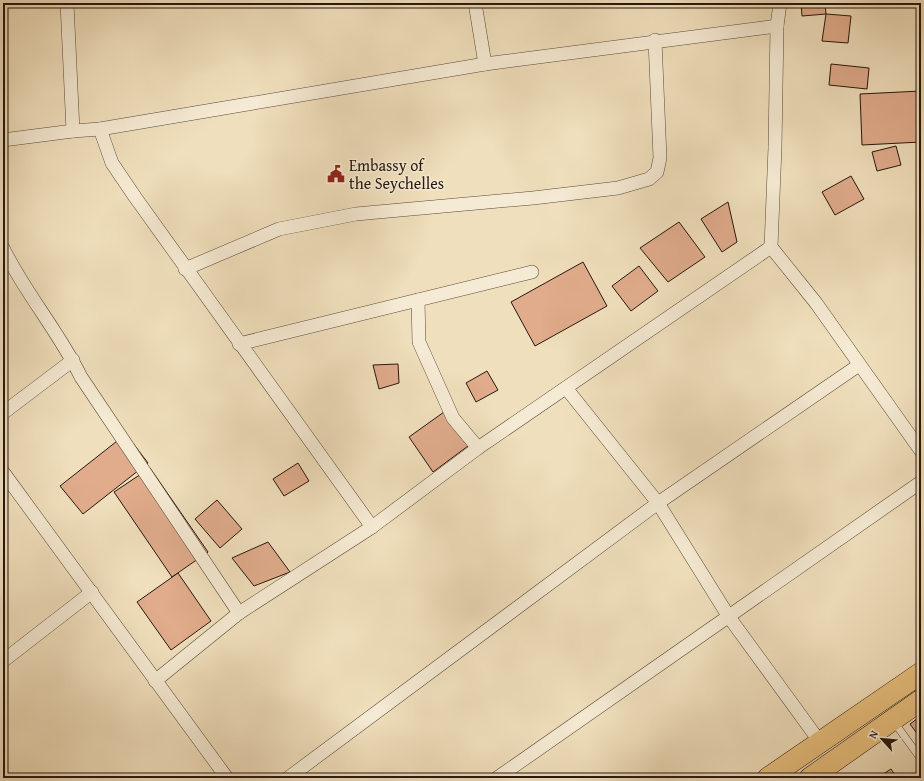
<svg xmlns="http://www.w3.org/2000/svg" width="924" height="781" font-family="'Gentium Book Plus',serif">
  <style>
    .building { fill: #e0ac8c; stroke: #27170e }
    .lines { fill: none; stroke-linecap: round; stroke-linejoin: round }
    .lane-casing { stroke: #59493a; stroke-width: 8 }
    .street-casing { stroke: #59493a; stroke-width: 14 }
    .primary-casing { stroke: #27170e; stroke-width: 22 }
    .lane { stroke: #f5ead3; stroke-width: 7 }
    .street { stroke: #f5ead3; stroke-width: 13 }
    .primary { stroke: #e8c07e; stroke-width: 21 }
    .labels { text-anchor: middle; stroke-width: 3; stroke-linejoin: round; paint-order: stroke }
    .poi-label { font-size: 16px; fill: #27170e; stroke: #f5ead3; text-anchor: start }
  </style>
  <rect width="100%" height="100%" fill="#f0dfbc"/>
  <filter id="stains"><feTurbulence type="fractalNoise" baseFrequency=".005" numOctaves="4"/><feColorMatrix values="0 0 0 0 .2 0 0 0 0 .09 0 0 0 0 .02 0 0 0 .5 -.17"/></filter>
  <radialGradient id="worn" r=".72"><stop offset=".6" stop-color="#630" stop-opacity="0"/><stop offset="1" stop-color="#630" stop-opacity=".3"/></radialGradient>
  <g class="building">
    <path d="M801,3H825L826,14L802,16Z"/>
    <path d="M826,14L851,16L848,43L822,41Z"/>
    <path d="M831,64L869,68L867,89L829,85Z"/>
    <path d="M921,91V142L862,145L860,94Z"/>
    <path d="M896,146L901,165L877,171L872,152Z"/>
    <path d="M851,176L864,199L835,215L822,192Z"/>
    <path d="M728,202L737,242L722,252L701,219Z"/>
    <path d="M679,222L705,257L668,282L640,248Z"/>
    <path d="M583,262L607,306L535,346L511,302Z"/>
    <path d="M639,266L658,291L631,311L612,286Z"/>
    <path d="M398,364L399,383L379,389L373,365Z"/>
    <path d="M487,371L498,390L476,402L466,383Z"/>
    <path d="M444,412L468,446L433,472L409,437Z"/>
    <path d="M126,434L148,463L83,514L60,486Z"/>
    <path d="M298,463L309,481L284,496L273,479Z"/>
    <path d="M150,468L208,552L172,577L114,492Z"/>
    <path d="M217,500L242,529L220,548L195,519Z"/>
    <path d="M268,542L290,572L254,586L232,558Z"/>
    <path d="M178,573L211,621L171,650L137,602Z"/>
    <path d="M921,716V739L910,724Z"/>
    <path d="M891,769L897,778H877Z"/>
  </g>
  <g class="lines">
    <g class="lane-casing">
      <path id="lane" d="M894,722L921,759"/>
    </g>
    <g class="street-casing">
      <g id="street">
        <path d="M67,3L73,131"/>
        <path d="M475,3L485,64"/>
        <path d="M780,3L777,26L775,147L771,247L816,303L921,451"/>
        <path d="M100,129L112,163L135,197L372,527"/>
        <path d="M3,140L73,131L100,129L485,64L777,26"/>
        <path d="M3,248C25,293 59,332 81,377L239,613"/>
        <path d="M185,269L279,229L356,214L533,198L618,188L649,179L657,172L660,158L655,40"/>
        <path d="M418,300L419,342L453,418L478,448"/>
        <path d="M239,344L532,272"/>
        <path d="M566,388L658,503L729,617L820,742"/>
        <path d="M3,413L73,360"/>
        <path d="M3,472L227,778"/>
        <path d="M3,661L92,592"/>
        <path d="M155,681L239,613L372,527L478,448L771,247"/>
        <path d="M288,778L658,503L859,365"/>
        <path d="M497,778L921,482"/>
      </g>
    </g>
    <g class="primary-casing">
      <g id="primary">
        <path d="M768,778L921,673"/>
        <path d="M810,778L921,700"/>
      </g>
    </g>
    <use href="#lane" class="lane"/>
    <use href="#street" class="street"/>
    <use href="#primary" class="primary"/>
  </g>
  <defs>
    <g id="civic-bare" transform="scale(1.38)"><path d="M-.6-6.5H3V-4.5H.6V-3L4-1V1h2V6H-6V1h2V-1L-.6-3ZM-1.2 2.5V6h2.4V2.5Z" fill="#8f2418" stroke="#f5ead3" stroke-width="2.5" paint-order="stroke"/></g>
  </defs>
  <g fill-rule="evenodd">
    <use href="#civic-bare" x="336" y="174"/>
  </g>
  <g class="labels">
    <g class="poi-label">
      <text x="349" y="171">Embassy of<tspan x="349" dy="18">the Seychelles</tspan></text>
    </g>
  </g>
  <rect width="924" height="781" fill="none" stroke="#f0dfbc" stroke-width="16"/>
  <rect x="4" y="4" width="916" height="773" fill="none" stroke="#27170e" stroke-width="2"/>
  <rect x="8" y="8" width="908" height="765" fill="none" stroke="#27170e"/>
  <g transform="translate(882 739) rotate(297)" stroke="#f5ead3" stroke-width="3" paint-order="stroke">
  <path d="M0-3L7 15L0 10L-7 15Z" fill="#27170e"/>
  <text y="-6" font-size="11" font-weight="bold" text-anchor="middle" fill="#27170e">N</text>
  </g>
  <rect width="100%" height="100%" filter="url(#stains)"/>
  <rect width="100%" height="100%" fill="url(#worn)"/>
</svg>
